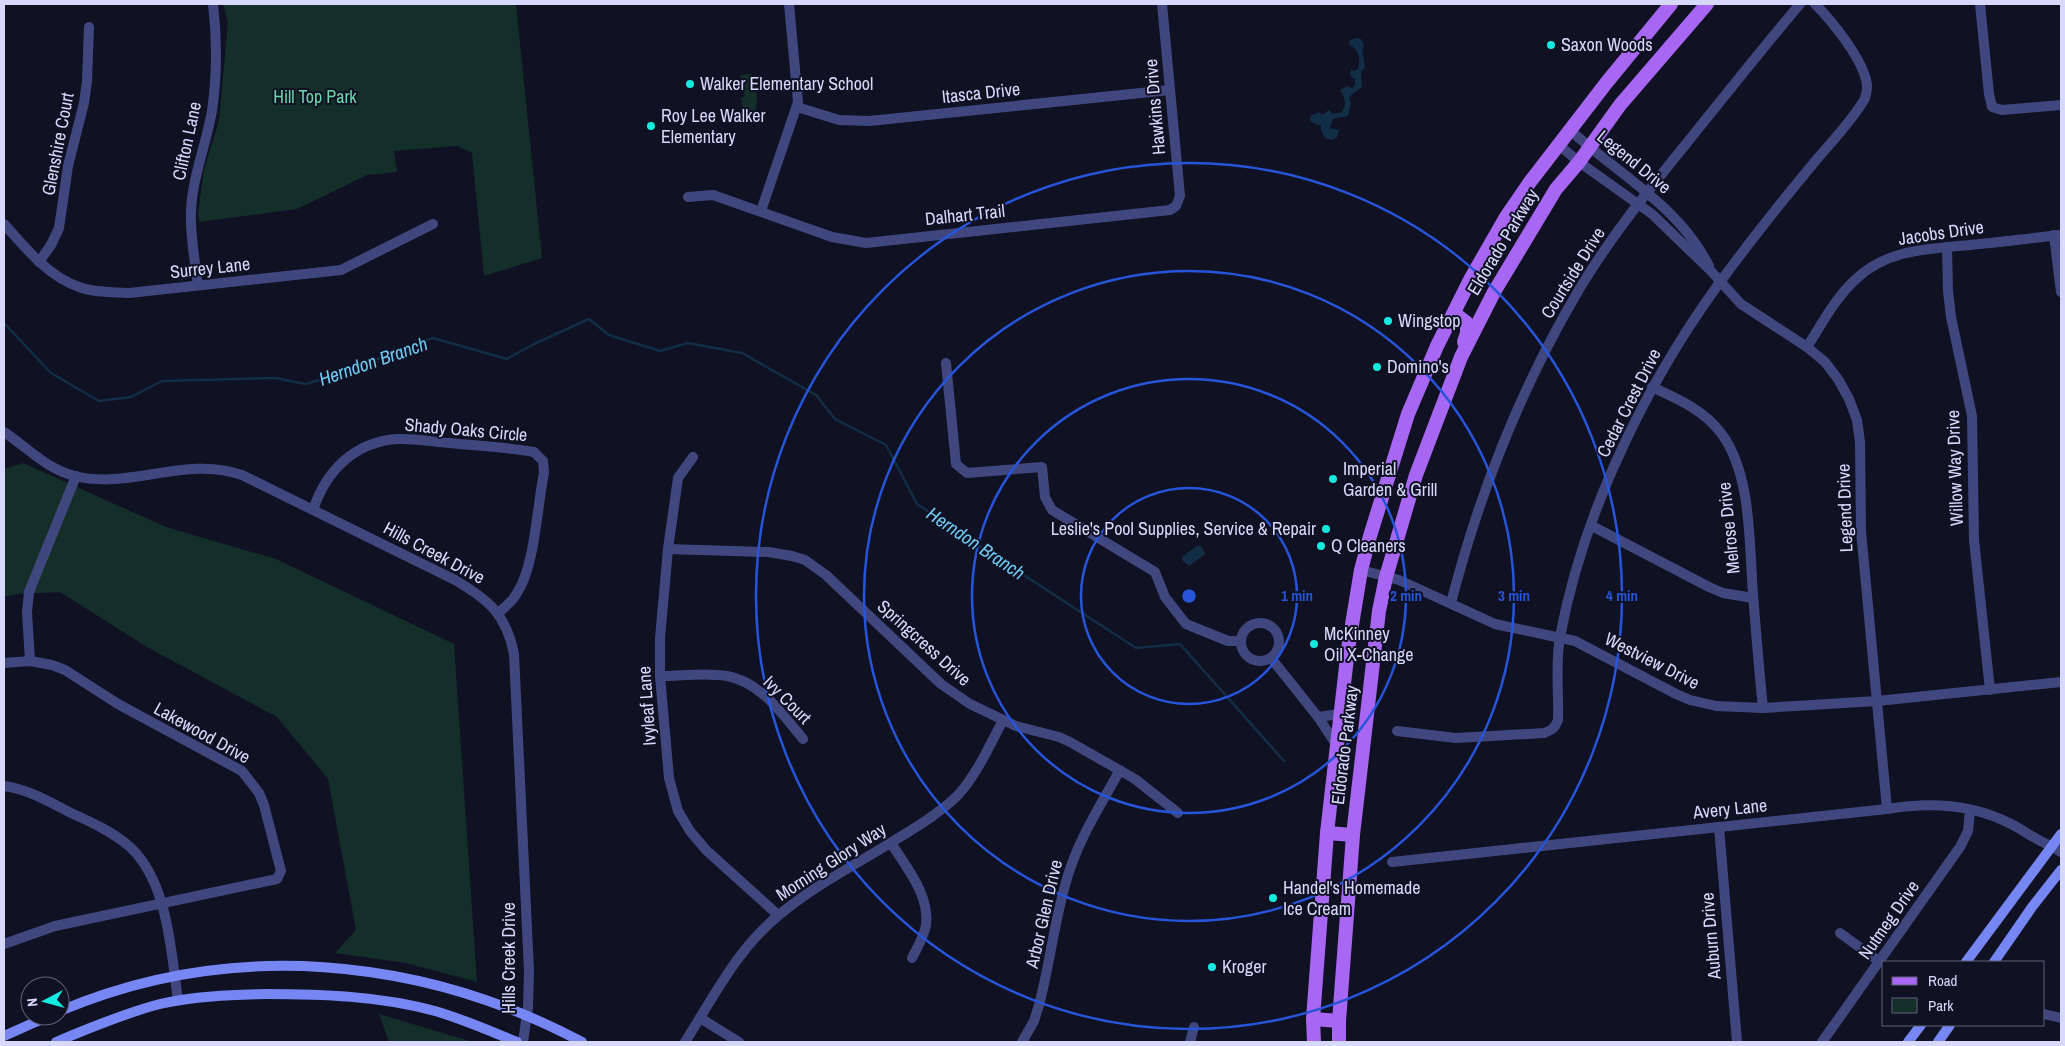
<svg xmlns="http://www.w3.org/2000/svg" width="2065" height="1046" font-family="'Archivo Narrow',sans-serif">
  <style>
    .green { fill: #142e29 }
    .water { fill: #122e46 }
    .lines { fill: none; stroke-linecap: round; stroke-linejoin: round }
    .stream { stroke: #122e46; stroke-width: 2.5 }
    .minor { stroke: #40477f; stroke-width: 10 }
    .tertiary { stroke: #40477f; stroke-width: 10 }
    .secondary { stroke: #7687f4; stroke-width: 10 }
    .primary { stroke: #a867f2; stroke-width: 14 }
    .ring { fill: none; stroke: #2655da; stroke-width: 2.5 }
    .poi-dot { fill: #13ebdf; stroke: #111124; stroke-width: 2 }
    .labels { text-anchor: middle; stroke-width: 4; stroke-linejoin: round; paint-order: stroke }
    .poi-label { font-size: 18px; fill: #d7d9fc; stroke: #111124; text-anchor: start }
    .street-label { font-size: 18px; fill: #d7d9fc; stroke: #111124 }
    .park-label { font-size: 18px; fill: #69d6a9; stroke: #111124 }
    .water-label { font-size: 19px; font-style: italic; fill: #6ecaf3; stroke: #111124 }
    .centre { fill: #2655da; stroke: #111124; stroke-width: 2.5 }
    .ring-label { font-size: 15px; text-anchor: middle; font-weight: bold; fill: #2655da; stroke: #111124; stroke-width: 4; stroke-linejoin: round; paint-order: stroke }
  </style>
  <rect width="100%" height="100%" fill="#111124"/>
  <g class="green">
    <path d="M223,4H516L542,258L484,276L472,153L458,146L394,151L397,172L367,175L297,209L199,222L198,213L204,169L219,121L228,22Z"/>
    <path d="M751,74C758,86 758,100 755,113L744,114L741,98L745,97L740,75Z"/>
    <path d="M23,463L166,527L276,559L454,644L477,982L406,963L335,953L356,930L328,779L277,717L147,647L60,592L18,594L4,597V469Z"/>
    <path d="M379,1014L473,1042H389Z"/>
  </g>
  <g class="water">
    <path d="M1357,38L1361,39L1364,45L1362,50L1365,67L1361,72L1362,87L1351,95L1349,99L1351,103L1348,116L1333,119L1330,128L1339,130L1337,137L1332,140L1325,138L1321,130V125L1315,124L1310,121V116L1319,112L1322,115L1329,110L1333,114L1342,112C1347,104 1345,97 1340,90L1347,86L1352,88L1355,85V79L1352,78L1350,74L1351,69L1354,71L1358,69C1361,59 1359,50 1349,44L1350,40Z"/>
    <path d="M1198,545L1202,547L1205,554L1189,566L1182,560V557Z"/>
  </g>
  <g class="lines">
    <path class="stream" d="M4,323L51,373L99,401L131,397L162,381L276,378L305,384L365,367L383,356L433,338L507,359L534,344L589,319L609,335L660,351L688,343L742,353L816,395L835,419L886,445L917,504L993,555L1136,648L1180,644L1284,761"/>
    <g class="minor">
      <path d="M1980,4L1989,94L1992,107L2002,110L2061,105"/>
      <path d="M797,107L839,120L869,121L1170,90"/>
      <path d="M1570,130C1618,174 1679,206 1709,266"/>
      <path d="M1559,145L1579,162L1652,214L1710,270L1741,304L1807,347L1825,362L1838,379L1849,399L1857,420L1860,442L1861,531L1887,809"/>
      <path d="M688,197L713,195L832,237L866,243L1170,210L1176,206L1180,196L1162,4"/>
      <path d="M761,211L798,102L789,4"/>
      <path d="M4,224C26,248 47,276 79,287C95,293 113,292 129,293L341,270L433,224"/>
      <path d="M2054,235L2061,292"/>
      <path d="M1947,247L1948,291L1951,317L1972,416L1974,540L1990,690"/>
      <path d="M39,262L51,245L59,228L68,166L84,103L87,81L89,27"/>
      <path d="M198,285C195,261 190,237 191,212C192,178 206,145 212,111C217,76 217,38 213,4"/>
      <path d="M1807,347C1822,324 1835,298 1856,279C1888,249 1928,249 1970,245C2001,242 2031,238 2061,235"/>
      <path d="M946,363L956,464L967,473L1042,467L1045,497L1052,510L1155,572L1165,597L1186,624L1228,641H1241"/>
      <path d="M1652,387C1678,399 1704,410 1721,433C1752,474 1749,544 1753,594C1756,632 1759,670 1763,708"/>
      <path d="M4,432C27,447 46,469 75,476C130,490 186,455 242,475L455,580C489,600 506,614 514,654L529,971L528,1007L523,1042"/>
      <path d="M693,457L678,478L668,549L660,638V676L669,778L678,811L690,831L706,850L778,915"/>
      <path d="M313,510C326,471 354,442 397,439C415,438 433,442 450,443C478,446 506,447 534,452L543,461L544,473C537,506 535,566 517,593C513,601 505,607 498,613"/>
      <path d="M1592,526L1709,587L1723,593L1753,598"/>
      <path d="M668,549L768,552L792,556L805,560L826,575L941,684L970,704L1016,726L1059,737L1070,742L1135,779L1178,813"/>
      <path d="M1361,570L1399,580L1495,624L1575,641L1676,694L1690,700L1716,706L1763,708L1877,701L2061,682"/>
      <path d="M1451,603C1479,494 1520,390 1577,293C1608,240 1647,192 1686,144C1724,97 1761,50 1800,4"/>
      <circle cx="1260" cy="642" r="19"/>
      <path d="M1271,658L1318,717L1336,744"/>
      <path d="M30,661L27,612L29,592L76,476"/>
      <path d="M4,663L30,661L52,665L65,670L118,704L242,771L259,793L264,805L281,871L277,879L55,926L4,944"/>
      <path d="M660,676C681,676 706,672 727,676C761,682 782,714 803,739"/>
      <path d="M1318,717L1340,714"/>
      <path d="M1397,731L1456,738L1544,733C1552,730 1555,728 1558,720C1559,692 1555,665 1560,637C1584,507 1652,371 1732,266C1759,230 1788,194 1817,159C1833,140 1851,122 1864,100C1866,96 1867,90 1867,85C1864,60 1832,21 1815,4"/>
      <path d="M4,786C28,789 50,802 71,813C91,822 113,832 130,847C168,882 171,952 178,1000"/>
      <path d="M1719,827L1737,1042"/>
      <path d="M891,843C906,867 930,895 926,925C924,937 917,948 912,958"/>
      <path d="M1392,862L1887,809C1928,802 1973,804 2011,824C2025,831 2037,841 2052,846"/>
      <path d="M1840,933L1880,962"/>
      <path d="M2044,1014L2061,1018"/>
      <path d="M700,1018L739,1042"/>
      <path d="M685,1042C713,998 737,949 779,915C816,884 859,863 900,837C920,825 941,812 958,795C977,774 990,745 1003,720"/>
      <path d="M1022,1042L1034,1021L1039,1005C1051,960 1055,913 1070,869C1082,834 1102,802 1120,770"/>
      <path d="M1190,1042L1194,1027"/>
      <path d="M1822,1042L1960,847L1968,831L1970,810"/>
    </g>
    <path class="tertiary" d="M2052,846L2061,852"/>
    <g class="secondary">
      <path d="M1966,962L2061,834"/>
      <path d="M1994,962L2032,907L2061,870"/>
      <path d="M60,1011C230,939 420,956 582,1042"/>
      <path d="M4,1036L49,1016"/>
      <path d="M56,1042C89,1028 125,1013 160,1004C194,996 230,995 265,994C322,994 380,996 435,1011C463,1019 490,1031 517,1042"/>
      <path d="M1908,1042L1921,1025"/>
      <path d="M1938,1042L1950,1025"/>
    </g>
    <g class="primary">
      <path d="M1454,313L1467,323V333L1464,342"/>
      <path d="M1327,833L1353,835"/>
      <path d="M1313,1019L1339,1021"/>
      <path d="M1314,1042L1313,1019L1327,833L1348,649L1361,570L1370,536L1408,414L1437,346L1471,278L1506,217L1530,182L1607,82L1671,4"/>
      <path d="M1339,1042V1021L1353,835L1379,611L1386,577L1416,475L1461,357L1494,292L1556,189L1579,162L1620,105L1707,4"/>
    </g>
  </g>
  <g class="ring">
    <circle cx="1189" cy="596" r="108"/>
    <circle cx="1189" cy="596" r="217"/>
    <circle cx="1189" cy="596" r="325"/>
    <circle cx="1189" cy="596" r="433"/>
  </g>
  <g class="poi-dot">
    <circle cx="1551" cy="45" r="5"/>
    <circle cx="690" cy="84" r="5"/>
    <circle cx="651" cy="126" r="5"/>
    <circle cx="1388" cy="321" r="5"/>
    <circle cx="1377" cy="367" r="5"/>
    <circle cx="1333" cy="479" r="5"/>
    <circle cx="1326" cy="529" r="5"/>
    <circle cx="1321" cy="546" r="5"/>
    <circle cx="1314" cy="644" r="5"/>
    <circle cx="1273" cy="898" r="5"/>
    <circle cx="1212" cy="967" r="5"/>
  </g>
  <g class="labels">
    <g class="poi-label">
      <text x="1561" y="51">Saxon Woods</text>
      <text x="700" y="90">Walker Elementary School</text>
      <text x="661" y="122">Roy Lee Walker<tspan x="661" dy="21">Elementary</tspan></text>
      <text x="1398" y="327">Wingstop</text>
      <text x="1387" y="373">Domino's</text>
      <text x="1343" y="475">Imperial<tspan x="1343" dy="21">Garden &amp; Grill</tspan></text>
      <text x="1316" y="535" text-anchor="end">Leslie's Pool Supplies, Service &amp; Repair</text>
      <text x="1331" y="552">Q Cleaners</text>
      <text x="1324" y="640">McKinney<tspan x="1324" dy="21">Oil X-Change</tspan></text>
      <text x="1283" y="894">Handel's Homemade<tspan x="1283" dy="21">Ice Cream</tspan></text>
      <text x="1222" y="973">Kroger</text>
    </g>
    <g class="street-label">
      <text transform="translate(981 93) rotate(-6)" y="6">Itasca Drive</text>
      <text transform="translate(1155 107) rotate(-95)" y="6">Hawkins Drive</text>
      <text transform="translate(187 141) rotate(-78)" y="6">Clifton Lane</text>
      <text transform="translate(58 144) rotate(-79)" y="6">Glenshire Court</text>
      <text transform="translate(1634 162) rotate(39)" y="6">Legend Drive</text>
      <text transform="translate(965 215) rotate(-6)" y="6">Dalhart Trail</text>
      <text transform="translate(1941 233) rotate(-8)" y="6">Jacobs Drive</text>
      <text transform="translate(1503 242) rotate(-59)" y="6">Eldorado Parkway</text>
      <text transform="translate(210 268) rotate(-6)" y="6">Surrey Lane</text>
      <text transform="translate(1573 273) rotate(-58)" y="6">Courtside Drive</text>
      <text transform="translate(1629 403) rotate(-63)" y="6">Cedar Crest Drive</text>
      <text transform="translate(466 430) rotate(5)" y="6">Shady Oaks Circle</text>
      <text transform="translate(1955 468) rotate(-92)" y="6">Willow Way Drive</text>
      <text transform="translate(1845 508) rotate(-92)" y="6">Legend Drive</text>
      <text transform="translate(1729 528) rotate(-96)" y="6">Melrose Drive</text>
      <text transform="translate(434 553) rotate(28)" y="6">Hills Creek Drive</text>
      <text transform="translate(924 643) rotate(42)" y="6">Springcress Drive</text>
      <text transform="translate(1652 661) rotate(27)" y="6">Westview Drive</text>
      <text transform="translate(787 700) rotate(45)" y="6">Ivy Court</text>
      <text transform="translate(647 706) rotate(-94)" y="6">Ivyleaf Lane</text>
      <text transform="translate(202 733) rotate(29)" y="6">Lakewood Drive</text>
      <text transform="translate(1345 745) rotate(-83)" y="6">Eldorado Parkway</text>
      <text transform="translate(1730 809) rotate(-6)" y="6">Avery Lane</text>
      <text transform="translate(831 862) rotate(-33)" y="6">Morning Glory Way</text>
      <text transform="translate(1044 914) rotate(-77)" y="6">Arbor Glen Drive</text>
      <text transform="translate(1889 920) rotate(-55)" y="6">Nutmeg Drive</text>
      <text transform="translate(1711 936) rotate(-95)" y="6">Auburn Drive</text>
      <text transform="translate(509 958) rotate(-90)" y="6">Hills Creek Drive</text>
    </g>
    <g class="park-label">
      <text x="315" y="103">Hill Top Park</text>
    </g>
    <g class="water-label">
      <text transform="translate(373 361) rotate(-19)" y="7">Herndon Branch</text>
      <text transform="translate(976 543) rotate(34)" y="7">Herndon Branch</text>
    </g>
  </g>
  <circle cx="1189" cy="596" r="8" class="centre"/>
  <g class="ring-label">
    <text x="1297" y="601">1 min</text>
    <text x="1406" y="601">2 min</text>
    <text x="1514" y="601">3 min</text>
    <text x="1622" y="601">4 min</text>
  </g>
  <rect width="2065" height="1046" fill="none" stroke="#d7d9fc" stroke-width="10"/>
  <rect x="1882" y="961" width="162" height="65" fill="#111124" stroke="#60617a"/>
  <rect x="1892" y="977" width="25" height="8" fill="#a867f2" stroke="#60617a"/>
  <text x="1928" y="986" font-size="15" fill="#d7d9fc">Road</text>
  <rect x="1892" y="998" width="25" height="15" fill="#142e29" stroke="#60617a"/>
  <text x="1928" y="1011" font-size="15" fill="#d7d9fc">Park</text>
  <g transform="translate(45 1001) rotate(264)"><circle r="24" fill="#111124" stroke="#60617a"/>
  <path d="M0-4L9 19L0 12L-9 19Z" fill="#13ebdf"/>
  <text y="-8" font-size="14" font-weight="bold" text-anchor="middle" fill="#d7d9fc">N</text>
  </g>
</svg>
